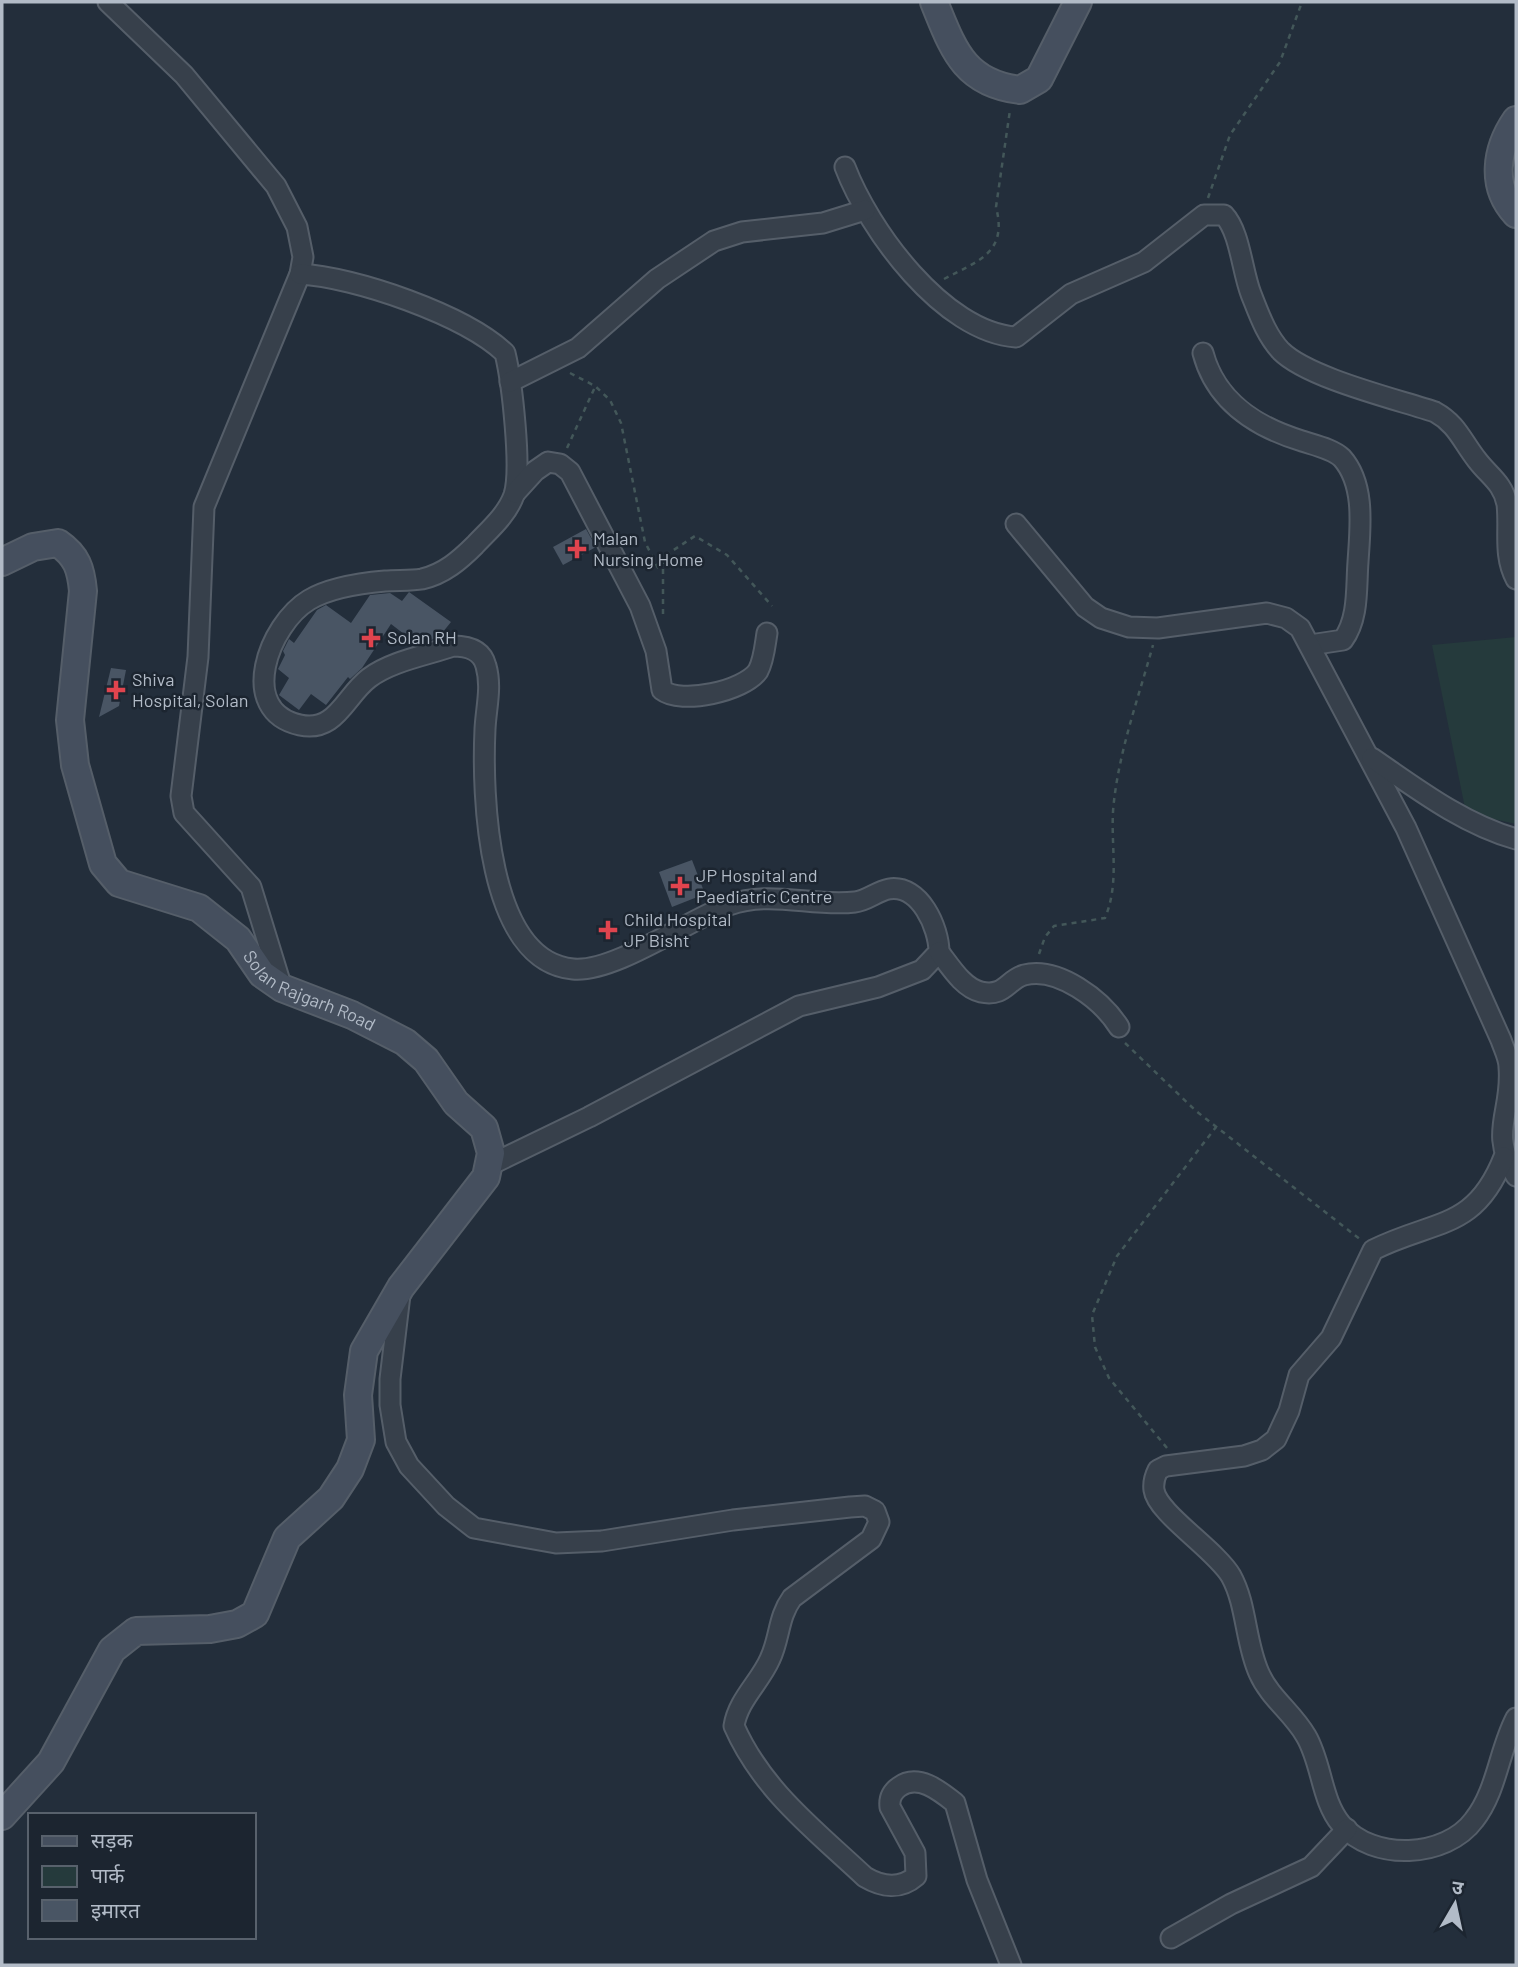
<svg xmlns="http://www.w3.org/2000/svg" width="1518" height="1967" font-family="Barlow,'Noto Sans Devanagari',sans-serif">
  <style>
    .green { fill: #253a3c }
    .building { fill: #495564 }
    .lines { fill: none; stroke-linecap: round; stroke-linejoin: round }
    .minor-casing { stroke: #555e69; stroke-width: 23 }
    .secondary-casing { stroke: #555e69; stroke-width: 30 }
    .path { stroke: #435759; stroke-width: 2.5; stroke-dasharray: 5 5; stroke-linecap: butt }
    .minor { stroke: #37404b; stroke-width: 19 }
    .secondary { stroke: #454f5e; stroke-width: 26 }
    .health-dot { fill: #e0444e; stroke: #1c2530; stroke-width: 2.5 }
    .labels { text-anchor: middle; stroke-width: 5; stroke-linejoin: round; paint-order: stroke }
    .poi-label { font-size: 18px; fill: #b2bbc7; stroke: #1c2530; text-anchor: start }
    .street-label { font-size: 18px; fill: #b2bbc7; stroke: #1c2530 }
  </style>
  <rect width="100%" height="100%" fill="#232e3b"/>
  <path class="green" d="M1516,637V824L1466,813L1432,645Z"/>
  <g class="building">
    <path d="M586,529L596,547L563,565L553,547Z"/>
    <path d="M409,592L451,622L438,638L417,644L391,624L362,668L350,679L348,677L326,705L311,694L299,710L279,695L289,678L278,669L285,655L283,651L289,639L294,643L317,610L326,605L351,623L370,595L390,593L402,601Z"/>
    <path d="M111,668L126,670L119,706L99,717Z"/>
    <path d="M692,860L705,894L672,907L659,872Z"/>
  </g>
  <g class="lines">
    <g class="minor-casing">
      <g id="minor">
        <path d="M108,2L184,75L276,186L297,227L303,257L300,274L204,507L198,657L181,796L184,813L251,887L282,988"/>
        <path d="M845,167C869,230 943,332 1016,337L1071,294L1144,262L1204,215H1224C1240,232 1242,271 1251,294C1259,314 1266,335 1281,351C1308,378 1396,399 1435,412C1457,424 1462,441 1477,460C1489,476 1503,483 1507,504C1510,530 1503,555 1516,579"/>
        <path d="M300,274C355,277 465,315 505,353C512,382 522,469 514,495C507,515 489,530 475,545C460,560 444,574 422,579C411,581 397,580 385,581C362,583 329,588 309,600C269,624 236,711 300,725C336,733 345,696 369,678C391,661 428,655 453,646C468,646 482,650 486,666C492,687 486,708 485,729C482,793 486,961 573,969C614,973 688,920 729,905C771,890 812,907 855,902C867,901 877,891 889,889C920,884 939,928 939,952L922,970L878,987L799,1006L589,1117L488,1166"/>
        <path d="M1203,353C1216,402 1256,427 1302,441C1314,445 1333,449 1342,458C1366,485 1360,529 1358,562C1356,588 1359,618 1343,640L1310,645"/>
        <path d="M510,382L578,348L657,279L714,241L742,232L823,223L865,210"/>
        <path d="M515,493L535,471L548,462L560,464L570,472L640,606L656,651L662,690C681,705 744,691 758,671C764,660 765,645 767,633"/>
        <path d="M1016,524L1085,607L1101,618L1129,627L1158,628L1267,613L1286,618L1300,628L1406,828L1501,1040C1504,1049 1509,1058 1509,1067C1513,1113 1488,1131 1516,1176"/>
        <path d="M1372,758C1417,789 1463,824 1516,839"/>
        <path d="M939,952C950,966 963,988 981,992C1005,997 1007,980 1024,975C1058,966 1102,1000 1119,1027"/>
        <path d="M1504,1157C1475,1231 1435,1219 1373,1250L1331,1338L1299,1375L1289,1411L1276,1439L1262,1450L1244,1456L1166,1466L1158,1470C1155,1476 1153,1483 1154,1490C1157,1513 1216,1550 1231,1576C1247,1605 1245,1642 1259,1673C1270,1698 1293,1713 1306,1736C1322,1763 1321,1800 1341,1824C1373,1862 1446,1858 1474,1820C1497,1791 1499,1750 1516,1718"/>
        <path d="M400,1295L390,1379V1405L396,1442L409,1466L446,1506L474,1528L556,1543L602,1541L733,1520L850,1507L865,1506L875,1511L879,1522L871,1539L792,1598C778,1617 780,1638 770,1659C760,1682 738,1700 734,1726C762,1790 815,1830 865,1877C882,1887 900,1890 916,1876L915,1853L890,1807C889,1799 892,1792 899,1787C918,1773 940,1791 955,1803L977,1880L1011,1965"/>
        <path d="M1171,1938L1231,1904L1311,1867L1347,1829"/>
      </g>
    </g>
    <g class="secondary-casing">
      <g id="secondary">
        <path d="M934,2C953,48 963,83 1020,90L1039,79L1078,2"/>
        <path d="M1516,120C1496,149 1490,186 1516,214"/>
        <path id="s1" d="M2,562L33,547L58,543C77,556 81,569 83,591L70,720L75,765L103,864L119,883L199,908L238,939L262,974L282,988L352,1015L405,1042L426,1060L456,1103L484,1128L491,1153L486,1177L401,1287L364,1351L358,1395L361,1440L350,1469L331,1498L287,1538L255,1614L237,1624L210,1629L136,1631L112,1650L51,1762L2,1816"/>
      </g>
    </g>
    <g class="path">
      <path d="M1208,198L1230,135L1280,62L1302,2"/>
      <path d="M944,279C978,261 1008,253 996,207L1010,110"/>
      <path d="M570,373L595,386L610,400L621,423L645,542L659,570"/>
      <path d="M567,448L595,387"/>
      <path d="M663,614V557L695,536L727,555L772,606"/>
      <path d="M1039,954L1045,937L1054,926L1105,918C1121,880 1109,840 1114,801C1120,748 1139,696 1153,645"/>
      <path d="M1125,1043L1196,1111L1361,1240"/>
      <path d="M1167,1448L1109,1378L1095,1347L1092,1315L1117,1256L1216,1127"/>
    </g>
    <use href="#minor" class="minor"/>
    <use href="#secondary" class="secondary"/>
  </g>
  <g class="health-dot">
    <path d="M573.5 538.5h7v7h7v7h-7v7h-7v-7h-7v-7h7z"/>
    <path d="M367.5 627.5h7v7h7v7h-7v7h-7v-7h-7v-7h7z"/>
    <path d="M112.5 679.5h7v7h7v7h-7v7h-7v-7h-7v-7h7z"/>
    <path d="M676.5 875.5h7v7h7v7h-7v7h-7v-7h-7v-7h7z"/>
    <path d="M604.5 919.5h7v7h7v7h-7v7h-7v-7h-7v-7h7z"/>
  </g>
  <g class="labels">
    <g class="poi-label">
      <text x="593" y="545">Malan<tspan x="593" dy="21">Nursing Home</tspan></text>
      <text x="387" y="644">Solan RH</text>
      <text x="132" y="686">Shiva<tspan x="132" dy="21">Hospital, Solan</tspan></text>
      <text x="696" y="882">JP Hospital and<tspan x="696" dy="21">Paediatric Centre</tspan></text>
      <text x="624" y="926">Child Hospital<tspan x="624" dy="21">JP Bisht</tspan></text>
    </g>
    <g class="street-label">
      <text dy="6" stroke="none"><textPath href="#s1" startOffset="644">Solan Rajgarh Road</textPath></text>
    </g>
  </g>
  <rect width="1518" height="1967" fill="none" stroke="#b2bbc7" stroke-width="7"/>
  <rect x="28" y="1813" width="228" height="126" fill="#1c2530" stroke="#58616c" stroke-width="2"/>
  <rect x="42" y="1836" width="35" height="10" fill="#454f5e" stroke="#58616c" stroke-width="2"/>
  <text x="91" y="1848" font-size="21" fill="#b2bbc7">सड़क</text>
  <rect x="42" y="1866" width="35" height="21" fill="#253a3c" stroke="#58616c" stroke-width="2"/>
  <text x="91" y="1883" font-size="21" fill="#b2bbc7">पार्क</text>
  <rect x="42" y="1900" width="35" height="21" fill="#495564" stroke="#58616c" stroke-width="2"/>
  <text x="91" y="1918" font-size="21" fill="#b2bbc7">इमारत</text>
  <g transform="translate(1455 1904) rotate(9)" stroke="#1c2530" stroke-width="5" paint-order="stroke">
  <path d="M0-5L12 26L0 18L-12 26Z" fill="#b2bbc7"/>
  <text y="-10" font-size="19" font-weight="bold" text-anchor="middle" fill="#b2bbc7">उ</text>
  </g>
</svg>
